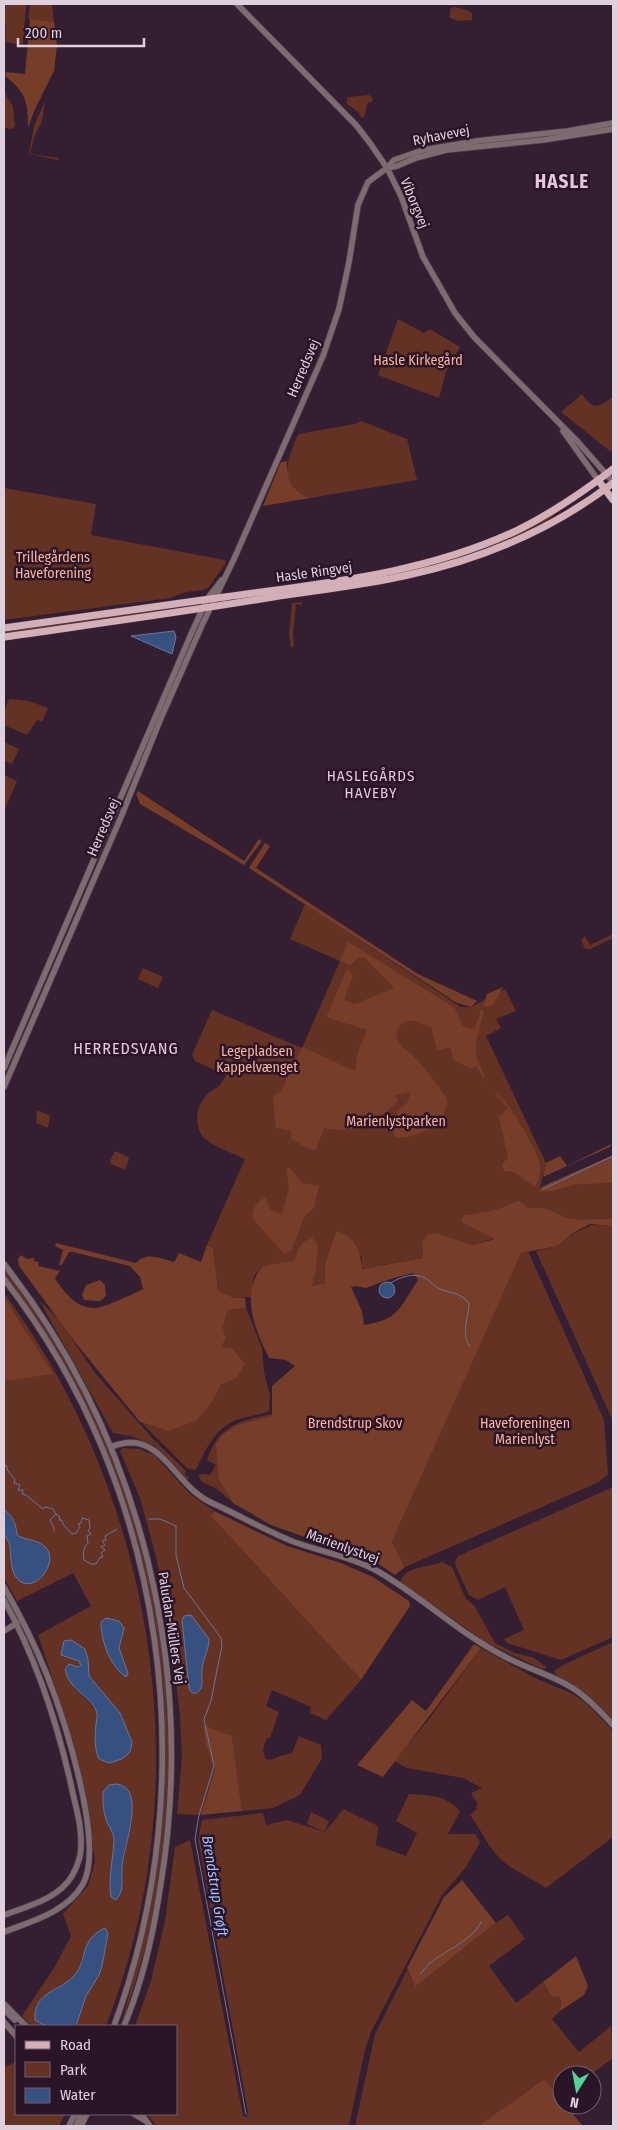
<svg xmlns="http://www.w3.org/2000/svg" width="617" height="2130" font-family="'Fira Sans Condensed',sans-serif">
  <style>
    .green { fill: #633222; fill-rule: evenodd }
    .forest { fill: #763d29; fill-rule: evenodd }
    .water { fill: #36507f; stroke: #69769b }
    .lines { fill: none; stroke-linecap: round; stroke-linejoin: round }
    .stream { stroke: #69769b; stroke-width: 1 }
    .minor-casing { stroke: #4f3a4d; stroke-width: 7 }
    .major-casing { stroke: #4f3a4d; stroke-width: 8 }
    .minor { stroke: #7d6c6f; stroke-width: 5.5 }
    .major { stroke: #d3b0b7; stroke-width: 7 }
    .labels { text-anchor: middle; stroke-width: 5; stroke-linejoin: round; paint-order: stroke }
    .street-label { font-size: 14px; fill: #dfd0dd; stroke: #2a1428 }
    .park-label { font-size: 14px; fill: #fdb49b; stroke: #2a1428 }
    .neighbourhood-label { font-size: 15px; letter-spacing: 1px; fill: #e4c6e0; stroke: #2a1428 }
    .water-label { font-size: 15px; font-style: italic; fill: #9ebffb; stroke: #2a1428 }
    .quarter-label { font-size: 16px; letter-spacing: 1px; fill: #e4c6e0; stroke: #2a1428 }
    .district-label { font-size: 19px; font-weight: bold; letter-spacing: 1px; fill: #e4c6e0; stroke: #2a1428 }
  </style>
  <rect width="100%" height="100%" fill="#341e32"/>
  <g class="green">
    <path d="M4,4H26L23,45L5,42L6,26H4Z"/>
    <path d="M30,4H52L54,22L28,19Z"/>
    <path d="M455,7L467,10L472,13V20L459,21L450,18V9Z"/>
    <path d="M4,92L13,106L15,126L12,129L4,128Z"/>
    <path d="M369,95L373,98L372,102H368L364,117L362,118L358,112L346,103L348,97Z"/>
    <path d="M45,101L42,121L35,135L30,154L59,158L58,160L29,154L34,126Z"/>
    <path d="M398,319L424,333L430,329L460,347L446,372L439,398L378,375Z"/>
    <path d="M582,394C593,411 598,407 613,397V449L610,451L561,412Z"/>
    <path d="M361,421L407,439L417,480L310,498C277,483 287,461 298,434L355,424Z"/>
    <path d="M593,487L538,527L474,553L505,540Z"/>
    <path d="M4,488L96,504L91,535L225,560L226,563L208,588L203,590L185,592L170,598L4,620Z"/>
    <path d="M302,602L301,608L300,604L296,605L293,632L294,646L291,648L289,635L292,603Z"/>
    <path d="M198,603L197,605L4,634V631Z"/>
    <path d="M9,699L29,701L48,708L42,722L37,720L27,735L4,725V711Z"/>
    <path d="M4,742L19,749L12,764L4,761Z"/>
    <path d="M4,775L17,781L4,811Z"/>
    <path d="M305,904L461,1007H471L505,989L516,1011L496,1019L501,1028L486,1036L546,1163L539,1191H553L573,1185L613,1183V1219C600,1218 587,1220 574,1219C555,1217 553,1205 529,1208L518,1200C501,1210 484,1212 464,1215L462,1222L496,1238L473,1245L436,1233L422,1243L423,1258L361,1269L362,1258L336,1231L325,1264L326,1283L312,1286L296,1257L294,1261L290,1263L262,1266L254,1276L251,1297L234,1298L217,1290C218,1275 214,1263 213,1248L207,1245L245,1159C234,1154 211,1145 203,1137C194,1126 196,1107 205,1097C215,1085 218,1092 226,1075L195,1061L192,1055L212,1010L302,1048L340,961L290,939Z"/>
    <path d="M613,934V938L590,949H585L581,940L585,936L590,945Z"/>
    <path d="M143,968L163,977L158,988L138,979Z"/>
    <path d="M37,1110L50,1116L48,1128L36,1123Z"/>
    <path d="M115,1151L128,1157L129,1159L125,1170L111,1164L110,1161Z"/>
    <path d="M592,1225L613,1226V1421L536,1251L558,1246L574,1233Z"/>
    <path d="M528,1251L604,1420L608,1474L599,1482L405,1567L392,1542L521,1252Z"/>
    <path d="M4,1268C32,1307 59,1347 81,1390C165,1550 186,1734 154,1910C146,1950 134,1988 121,2026H120C128,2004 132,1980 138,1957C187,1772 170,1567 80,1396C58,1353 32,1314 4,1275Z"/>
    <path d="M4,1293C157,1500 201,1785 106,2026H74L79,2018L86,1996L99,1975L102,1966L108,1933L82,1957L79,1969L73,1978L54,1989L39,2023L45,2026H31L22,2016L54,1968L71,1936L63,1914L88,1886L95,1862L86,1792L68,1725L38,1635L91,1606L73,1573L17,1601L4,1578V1532L9,1545L14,1572L41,1543L24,1539L16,1534C16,1523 13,1517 4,1509V1381L8,1379L30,1337L4,1296ZM124,1628L119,1648L128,1673L113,1664L108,1651ZM70,1657L88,1659L89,1676L103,1692L97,1713C88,1697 69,1688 65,1669L69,1664L79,1667L81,1665L79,1661ZM124,1785L132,1799V1819L122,1867L120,1895L116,1900C104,1880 114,1862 114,1841C114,1830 107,1821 104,1811Z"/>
    <path d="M39,1300L60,1321L95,1373L153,1439L186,1471L185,1475L189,1478L188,1480L154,1445L130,1436L113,1433Z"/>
    <path d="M246,1308L262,1348L264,1372L270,1396L269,1411C258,1416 245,1416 234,1421C214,1430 205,1451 196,1470L188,1469L142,1423L168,1431L213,1401L221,1385L237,1378L233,1350L231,1347L224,1348L222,1345L226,1339L223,1327L228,1310Z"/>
    <path d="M272,1414V1416L237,1425L224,1432L219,1480L233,1503L217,1489L202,1482L198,1475L204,1474L210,1475L216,1465L207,1460C220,1423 238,1422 272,1414Z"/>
    <path d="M123,1448L140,1449L154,1455L190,1494L214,1511L211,1516L361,1680L326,1720L310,1713L311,1707L272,1690L266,1706L279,1712L270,1738H267L263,1749L265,1759L271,1760L277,1757L292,1753L299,1736L321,1745L322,1758L300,1795L273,1808L242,1811L232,1737L206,1745L215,1769L201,1815L177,1814L182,1757L180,1717L169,1620L156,1557L140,1498L120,1451Z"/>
    <path d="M613,1487V1637L561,1660L507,1643L504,1639L524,1630L505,1587L478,1600L469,1595L456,1567L455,1562L458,1556Z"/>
    <path d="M442,1562L452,1567L466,1599L474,1605L495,1643L515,1653L534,1658L548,1668L542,1669L487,1643L400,1582C406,1565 428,1568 442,1562Z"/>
    <path d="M613,1642V1722L586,1694L556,1675L554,1671L565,1664Z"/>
    <path d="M481,1648L535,1678L573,1694L587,1704L613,1731V1837L546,1888C533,1879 517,1872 505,1863C489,1851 482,1830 470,1815L477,1809L476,1806L478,1804L471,1793L482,1788L463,1778L407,1768L394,1761L429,1719Z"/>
    <path d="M409,1794C431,1796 444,1794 460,1811L448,1834H475L480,1842L466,1867L442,1895L371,2032L365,2050L349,2126H156L147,2114H176V2026H135L151,1981L165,1921L175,1847L190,1840L243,2116L247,2117L248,2112L198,1839L202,1820L263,1813L266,1825L287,1820L325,1832L343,1809L378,1826L376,1845L406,1856L417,1833L396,1821Z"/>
    <path d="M311,1812L329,1821L325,1832L307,1824Z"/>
    <path d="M508,1915L525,1939L489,1966L516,2003L543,1982L553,1998L558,1996L561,2000L560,2011L552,2019L579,2052L611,2026L613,2058L590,2075H562V2095L560,2097L544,2079L478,2126H355L375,2034L407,1970L415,1987L496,1923Z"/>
    <path d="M16,2062V2114H65L59,2126H4V2067Z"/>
  </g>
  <g class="forest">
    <path d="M30,19L54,22L57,45L54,71L35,109L28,128C28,102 26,92 5,76L6,72L25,74Z"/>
    <path d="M287,461C287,481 291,489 310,498L263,506L281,462Z"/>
    <path d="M138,791L244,861L259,839L262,841L244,865L140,804L136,794Z"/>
    <path d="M265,843L270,846L256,868L418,974L477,1001L471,1007L457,1003L249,868Z"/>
    <path d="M348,942L454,1007L463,1026L470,1029L475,1027L481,1010L484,1011L476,1042V1054L486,1082L477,1067L469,1068L453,1060L450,1047L437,1051L431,1027C422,1026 417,1019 407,1021C399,1024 394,1031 398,1040C402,1049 410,1052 416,1059C428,1071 438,1085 447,1099C448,1125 420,1137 397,1138L393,1134L398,1110L407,1103L411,1092L396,1095L398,1101C386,1115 365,1126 347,1130C340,1131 331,1129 324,1128L316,1150L309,1149L291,1139V1131L276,1128L273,1096L281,1091L302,1047L355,1071L358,1051L367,1030L326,1017L347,969L353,975L344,1000L355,1004L394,988L366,959L359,957L350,965L340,961Z"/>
    <path d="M503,987L493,1005L489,1007L484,1006L487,994Z"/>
    <path d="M493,1091C508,1099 536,1147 540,1164C541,1173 538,1180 535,1187L514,1172L504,1171L502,1164L508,1158L499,1117L508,1108Z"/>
    <path d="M611,1144L610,1147L543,1177L546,1163L560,1156L567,1166Z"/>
    <path d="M613,1155V1183L573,1185L553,1191H539L541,1187Z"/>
    <path d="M290,1168L302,1183L319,1186L314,1208L304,1217L292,1250L284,1254L253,1219C251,1210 256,1203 264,1198L266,1199L270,1209L282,1214L289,1188L286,1169Z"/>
    <path d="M518,1200L529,1208C553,1205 555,1217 574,1219C587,1220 600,1218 613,1219V1226L590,1224L573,1233L558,1246L521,1253L392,1542L405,1567L395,1575L377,1563L271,1525L233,1503L219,1480L216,1444L224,1433L237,1425L272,1416V1386L295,1366L286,1360L269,1358C255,1329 240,1296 262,1266L294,1261C300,1249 297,1243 313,1238L318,1245L316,1270L312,1286L325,1283V1264L336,1231C355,1235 361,1252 362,1269L423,1258L422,1243L428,1234L436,1233L473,1245L495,1239L461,1222L464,1215C484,1212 501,1210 518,1200ZM413,1273L418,1280C400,1307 399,1320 364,1325L362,1311L351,1287L356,1286L366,1288L387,1280Z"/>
    <path d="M56,1243L136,1263C147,1251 161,1259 174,1262L179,1253L201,1262L207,1245L213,1248C214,1263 218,1275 217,1290L234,1298H245L246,1308L228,1310L223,1327L226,1339L222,1345L224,1348L231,1347L245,1364L237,1378L221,1385L213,1401L196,1421L168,1431L140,1422L78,1346L19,1266L18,1259L21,1255L27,1259L34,1258V1261L39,1262L38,1266L60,1271L55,1278C63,1291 76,1308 94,1308C102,1309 135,1293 143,1289L140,1277L130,1266L73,1252H69L62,1265H59L63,1250L55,1246Z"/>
    <path d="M100,1280L105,1285L106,1296L100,1301L84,1300L82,1295L86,1285Z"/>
    <path d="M4,1296L53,1374L4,1381Z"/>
    <path d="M214,1511L287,1546L341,1563L373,1577L409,1601L410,1606L361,1680L211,1516Z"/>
    <path d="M474,1644L481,1648L383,1777L357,1765L412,1700L426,1711Z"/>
    <path d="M203,1725L232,1736L242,1811L201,1815L215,1769L206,1745Z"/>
    <path d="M462,1880L496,1923L415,1987L407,1968L444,1897Z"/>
    <path d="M576,1956L588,1986L584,1995L560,2011L561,2000L558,1996L553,1998L543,1982Z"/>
    <path d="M544,2079L560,2097L562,2105H565L583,2126H478Z"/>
  </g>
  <g class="water">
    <path d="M174,631L176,637L172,654L131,636Z"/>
    <circle cx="387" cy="1290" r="8"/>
    <path d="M4,1509C13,1517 16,1523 17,1535C26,1541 40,1539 47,1549C57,1562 38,1591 21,1582C10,1575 11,1557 10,1546C9,1541 5,1537 4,1532C2,1526 4,1516 4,1509Z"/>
    <path d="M191,1615L209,1639C209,1651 202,1660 202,1671C201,1677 204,1686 199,1691C196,1694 195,1693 192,1693L189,1688L182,1620L184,1616Z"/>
    <path d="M106,1618L119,1621L124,1628L119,1648L128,1673L126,1677C110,1666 101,1641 101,1622Z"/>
    <path d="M71,1640L85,1649L88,1659L89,1676L120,1713L132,1742L130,1752L122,1759L109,1763L99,1759C94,1748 95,1737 96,1724C96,1721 98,1716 97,1713C93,1697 69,1691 65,1669L69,1664L78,1667L81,1665L79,1661L61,1655L64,1641Z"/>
    <path d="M116,1784C148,1787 123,1847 122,1867C121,1878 125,1890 116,1900L111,1897C108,1878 113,1860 114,1841C114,1832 109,1828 106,1819C103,1811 103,1801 103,1792L109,1785Z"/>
    <path d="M105,1928L108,1933L102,1966L99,1975L86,1996L77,2023L74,2026C60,2026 47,2029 35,2020C33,1992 60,1991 74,1976C88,1960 79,1940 105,1928Z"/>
  </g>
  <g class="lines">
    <g class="stream">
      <path d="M543,1189L613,1156"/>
      <path d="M391,1283C399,1277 416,1272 425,1278C432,1282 434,1287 442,1290C453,1293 463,1294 469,1304C469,1316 460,1335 470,1346"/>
      <path d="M4,1465H6L8,1471L15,1480L14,1483L20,1485L18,1490H23L22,1494L26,1495L43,1509L45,1507L53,1509L57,1515L60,1517L59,1520H62L63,1524L72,1534L76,1533L80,1527L78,1524L81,1523L82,1518L89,1520L90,1528L88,1531L91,1534L87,1536L88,1543C83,1548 83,1553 84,1560L91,1564H96L100,1557H103L101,1553L105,1550L101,1547L105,1545L102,1541L106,1540L105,1536L117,1529"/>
      <path d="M149,1519H160L176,1526V1555L184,1588L221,1638L222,1646L218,1665L211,1701L204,1719L214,1766L199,1815L195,1839L246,2114"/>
      <path d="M54,1531V1528L50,1520L56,1514"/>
      <path d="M420,1974C424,1970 427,1965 431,1962C445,1951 474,1939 481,1922"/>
    </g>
    <g class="minor-casing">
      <g id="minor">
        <path d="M237,4L356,125L370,143L387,168L401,196L423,257L455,313L474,337L578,442L613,482"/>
        <path d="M387,168L397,166L416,158L446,150L543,140L613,129"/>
        <path d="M563,431L598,480"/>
        <path d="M4,1068L192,632L207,599L222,580"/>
        <path d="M4,1087L121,817L161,718L203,623L234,559L323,356L339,309L349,262L358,205L368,182L387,168L394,160L423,150L477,141L568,131L613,123"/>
        <path d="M4,1264C142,1440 197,1670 160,1889C153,1936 142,1983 124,2026"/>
        <path d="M4,1279C167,1488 205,1780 114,2026"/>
        <path d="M111,1447C161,1426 172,1485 212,1503C239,1515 266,1531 294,1542C322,1552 353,1557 379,1572C422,1597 458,1632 502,1655C526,1669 555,1675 577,1691C591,1701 602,1713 613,1725"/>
        <path d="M4,1587C20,1615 35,1645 47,1675C64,1718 105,1844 83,1884C67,1912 32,1921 4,1932"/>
        <path d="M4,1600C37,1660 59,1728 73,1794C77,1811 82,1829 81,1847C81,1857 77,1867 72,1876C58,1899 28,1906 4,1915"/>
        <path d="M4,1631L17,1623"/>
        <path d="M4,2004L26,2026"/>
        <path d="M4,2010L15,2020"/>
        <path d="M4,2022L16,2036"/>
        <path d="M134,2114L144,2120"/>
        <path d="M141,2114L150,2126"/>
        <path d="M69,2126L75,2114"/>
        <path d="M76,2126L81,2114"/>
        <path d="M81,2126L87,2114"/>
      </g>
    </g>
    <g class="major-casing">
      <g id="major">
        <path d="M598,480L613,500"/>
        <path d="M4,628C77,618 151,607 225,597C325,583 425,574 518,530C552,513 583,492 613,469"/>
        <path d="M4,637C94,624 184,612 273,597C318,590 364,585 408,575C482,559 553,529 613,483"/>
      </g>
    </g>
    <use href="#minor" class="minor"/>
    <use href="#major" class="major"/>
  </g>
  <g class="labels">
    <g class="street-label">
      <text transform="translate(441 135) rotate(-11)" y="5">Ryhavevej</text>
      <text transform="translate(415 203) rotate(68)" y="5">Viborgvej</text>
      <text transform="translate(303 368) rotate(-67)" y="5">Herredsvej</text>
      <text transform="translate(314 572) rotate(-8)" y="5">Hasle Ringvej</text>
      <text transform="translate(103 827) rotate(-67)" y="5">Herredsvej</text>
      <text transform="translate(343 1546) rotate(20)" y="5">Marienlystvej</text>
      <text transform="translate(172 1628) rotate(81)" y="5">Paludan-Müllers Vej</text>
    </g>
    <g class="park-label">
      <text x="418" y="365">Hasle Kirkegård</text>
      <text x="53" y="562">Trillegårdens<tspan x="53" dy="16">Haveforening</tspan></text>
      <text x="257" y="1056">Legepladsen<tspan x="257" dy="16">Kappelvænget</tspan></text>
      <text x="396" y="1126">Marienlystparken</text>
      <text x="355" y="1428">Brendstrup Skov</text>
      <text x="525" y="1428">Haveforeningen<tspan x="525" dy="16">Marienlyst</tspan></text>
    </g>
    <g class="neighbourhood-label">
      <text x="371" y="781">HASLEGÅRDS<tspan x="371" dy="17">HAVEBY</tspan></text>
    </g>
    <g class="water-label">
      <text transform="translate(215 1886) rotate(81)" y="5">Brendstrup Grøft</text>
    </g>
    <g class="quarter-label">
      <text x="126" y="1054">HERREDSVANG</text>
    </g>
    <g class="district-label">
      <text x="562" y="188">HASLE</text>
    </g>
  </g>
  <rect width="617" height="2130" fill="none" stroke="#dfd0dd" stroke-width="10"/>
  <rect x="15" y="2025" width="162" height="90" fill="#2a1428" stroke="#725f70"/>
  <rect x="25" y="2041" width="25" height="8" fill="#d3b0b7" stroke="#725f70"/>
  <text x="60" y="2050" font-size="15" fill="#dfd0dd">Road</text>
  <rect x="25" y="2062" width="25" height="15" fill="#633222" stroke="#725f70"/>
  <text x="60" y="2075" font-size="15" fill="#dfd0dd">Park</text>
  <rect x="25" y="2088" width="25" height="15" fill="#36507f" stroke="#725f70"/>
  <text x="60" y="2100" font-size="15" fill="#dfd0dd">Water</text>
  <g transform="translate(577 2090) rotate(191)"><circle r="24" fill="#2a1428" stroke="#725f70"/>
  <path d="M0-4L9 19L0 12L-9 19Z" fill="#54d396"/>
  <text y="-8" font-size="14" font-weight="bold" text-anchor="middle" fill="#dfd0dd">N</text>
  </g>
  <path d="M18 38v8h126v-8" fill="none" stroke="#dfd0dd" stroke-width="2.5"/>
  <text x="25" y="38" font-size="15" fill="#dfd0dd" stroke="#2a1428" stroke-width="4" paint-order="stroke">200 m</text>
</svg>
